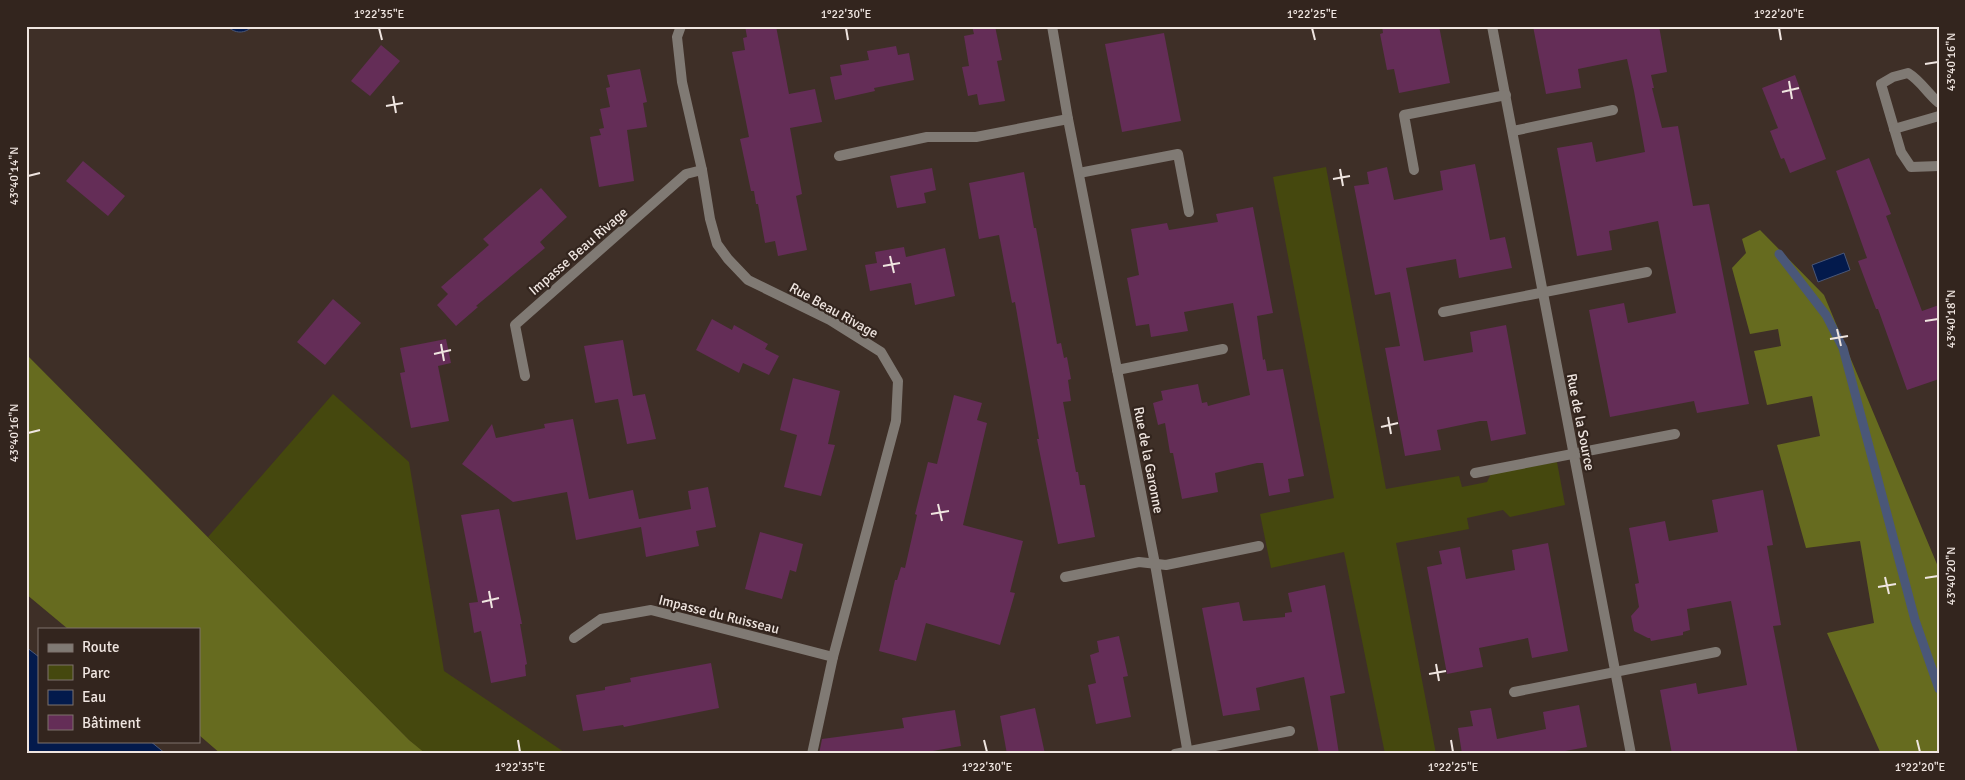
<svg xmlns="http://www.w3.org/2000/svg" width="1965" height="780" font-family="Signika,sans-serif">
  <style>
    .green { fill: #45480e }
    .forest { fill: #666b1f }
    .water { fill: #031a4c; stroke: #4a5778 }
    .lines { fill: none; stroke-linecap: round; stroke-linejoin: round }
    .stream { stroke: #4a5778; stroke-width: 9 }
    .building { fill: #642d57 }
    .street { stroke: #807a74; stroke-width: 10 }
    .ticks { fill: none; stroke: #efe5e0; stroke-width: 2 }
    .labels { text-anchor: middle; stroke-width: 4.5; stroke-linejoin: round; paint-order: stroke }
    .street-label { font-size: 14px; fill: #efe5e0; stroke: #33251e }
    .neatline { fill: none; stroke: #efe5e0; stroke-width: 2 }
    .ticks-label { font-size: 12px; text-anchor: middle; fill: #efe5e0 }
  </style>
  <rect width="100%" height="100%" fill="#3e2f27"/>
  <g class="green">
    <path d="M1326,167L1386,489L1459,476L1462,487L1487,482L1491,474L1557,462L1565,505L1510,517L1503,510L1467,518L1469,529L1396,543L1436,754H1385L1344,552L1271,568L1260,514L1334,498L1273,177Z"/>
    <path d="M333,394L409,462L444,671L567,754H425L409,740L208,537Z"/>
  </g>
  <g class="forest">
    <path d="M1760,230L1824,295L1939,569V754H1881L1827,633L1874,623L1860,541L1806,548L1777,445L1820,436L1812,396L1767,405L1754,351L1781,346L1778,329L1750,334L1732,268L1746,253L1742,239Z"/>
    <path d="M26,354L409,740L426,754H221L199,735V629H68L26,594Z"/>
  </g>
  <g class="water">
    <path d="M227,26H253C245,34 235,34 227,26Z"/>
    <path d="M1844,253L1850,270L1818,282L1812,265Z"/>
    <path d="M26,647L39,657V741H150L166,754H26Z"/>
  </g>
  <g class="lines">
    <path class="stream" d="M1779,254L1826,315L1843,348L1915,620L1939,689"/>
  </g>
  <g class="building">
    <path d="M745,26H776L789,94L815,89L822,122L790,128L802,194L796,196L807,250L778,256L775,241L765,243L758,204H756L754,191H751L740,139L749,137L732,52L745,50L743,38L747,37Z"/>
    <path d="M972,26H995L1002,60L997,61L1005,101L979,105L977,94L968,96L962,67L969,66L964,36L974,34Z"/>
    <path d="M1382,26H1439L1450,83L1399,93L1394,69L1387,70L1380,34L1383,33Z"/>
    <path d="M1533,26H1596V28L1609,26H1659L1667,72L1651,75L1654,88H1652L1662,128L1678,126L1693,206L1709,204L1749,404L1697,413L1694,401L1610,417L1589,310L1624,303L1628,323L1676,313L1664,253L1658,221L1609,231L1612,250L1577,256L1557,148L1592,142L1596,162L1645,152L1634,91L1627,59L1578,69L1581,88L1546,94Z"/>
    <path d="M1164,33L1181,121L1122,132L1105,44Z"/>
    <path d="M381,45L400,61L370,96L351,81Z"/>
    <path d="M896,46L898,55L909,53L914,80L874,88L875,91L835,100L830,77L842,75L840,65L869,60L867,51Z"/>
    <path d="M640,69L647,102L643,103L647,127L627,130L634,181L599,187L590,137L601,135L599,129L604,128L600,109L610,107L606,88L610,87L607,75Z"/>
    <path d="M1795,75L1826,159L1790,173L1784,158L1781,159L1770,131L1778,128L1762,88Z"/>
    <path d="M1869,158L1891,214L1886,216L1922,311L1939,305V379L1907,390L1878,309H1876L1858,261L1867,258L1836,171Z"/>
    <path d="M83,161L125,196L108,216L66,181Z"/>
    <path d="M1475,164L1490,240L1505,237L1512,268L1459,278L1456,259L1406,268L1424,361L1473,352L1470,332L1506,325L1526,434L1491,441L1487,421H1480L1437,430L1441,450L1405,456L1385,348L1400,346L1390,292L1375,295L1354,186L1369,184L1367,172L1387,167L1394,200L1443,190L1440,171Z"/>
    <path d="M932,168L936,190L924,193L926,203L897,208L890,176Z"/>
    <path d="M1024,172L1034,228H1036L1057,344L1061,343L1064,358L1067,357L1071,379L1068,380L1071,401L1063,402L1076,472H1078L1080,485H1085L1095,537L1058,544L1037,439H1039L1015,302L1012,303L999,235L979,239L969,183Z"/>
    <path d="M541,188L567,217L540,242L545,248L476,306L478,307L456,326L437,305L448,294L441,287L489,245L483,239Z"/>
    <path d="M1253,207L1273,313L1257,316L1263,360L1265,359L1267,371L1283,369L1304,476L1288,479L1290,492L1269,496L1263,463H1257L1215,473L1218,492L1182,499L1173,453H1170L1165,423L1158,425L1153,403L1163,400L1161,391L1198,384L1202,403L1207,402L1208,406L1250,395L1233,303L1184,312L1188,331L1151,337L1149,324L1136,326L1127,278L1139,275L1131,229L1167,223L1169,230L1218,222L1216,214Z"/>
    <path d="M904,247L906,257L945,248L955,296L915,305L911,283L870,291L865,265L877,263L875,252Z"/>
    <path d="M333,299L361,323L325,365L297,342Z"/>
    <path d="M712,319L732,330L734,325L768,344L765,349L779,356L769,375L743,363L739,373L696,350Z"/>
    <path d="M446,339L451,363L438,366L449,421L411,428L400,373L405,372L400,348Z"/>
    <path d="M623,340L633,396L645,394L656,439L627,444L618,399L595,403L584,346Z"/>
    <path d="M793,378L840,391L828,444L835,445L821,496L784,487L797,435L780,430Z"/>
    <path d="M954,395L982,403L977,420L987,423L963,525L1023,541L1010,592L1015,593L1000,645L926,623L916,661L879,651L895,580H897L901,567L905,568L917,515L915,514L928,462L937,464Z"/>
    <path d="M573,419L589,499L633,490L639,519L691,509L688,491L708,487L716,527L696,531L699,546L646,557L641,527L576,540L567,492L513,502L462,464L492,424L496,438L545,428L544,424Z"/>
    <path d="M1763,490L1773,545L1767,546L1781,625L1773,626L1798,754H1672L1660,690L1696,683L1698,694L1747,685L1737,632L1731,601L1687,609L1690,630L1683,632V635L1651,641L1650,638H1648L1634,631L1631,616L1639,607L1635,584L1639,583L1629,528L1665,521L1669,541L1718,532L1712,500Z"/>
    <path d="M499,509L522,624H520L527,664L525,665L526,676L491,683L481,631L474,633L469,603L478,602L461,515Z"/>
    <path d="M760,532L803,544L796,572L790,570L782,599L745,589Z"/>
    <path d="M1548,543L1568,651L1532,658L1528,638L1479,648L1483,667L1447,674L1427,567L1442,564L1439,551L1460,547L1466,579L1515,570L1512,550Z"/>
    <path d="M1325,585L1345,693L1330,696L1339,754H1319L1304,677L1256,688L1260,710L1223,716L1202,608L1239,602L1243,621L1285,617V613L1292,612L1288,593Z"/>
    <path d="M1119,636L1128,676L1123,677L1131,717L1096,724L1088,685L1096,683L1090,655L1099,652L1097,641Z"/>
    <path d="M711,663L719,708L624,727L623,725L583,731L576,695L605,690V687L631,682L630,678Z"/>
    <path d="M1579,705L1587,747L1549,754H1462L1458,728L1473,726L1470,711L1491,708L1497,739L1546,729L1543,712Z"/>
    <path d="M1035,708L1045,754H1007L1000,716Z"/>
    <path d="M955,710L961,746L916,754H819L822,739L904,728L902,718Z"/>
  </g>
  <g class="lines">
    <g class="street">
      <path d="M681,26L677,37L682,82L702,170L710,219L717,244L728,259L748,280L830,320L881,352L898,381L896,421L833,657L812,754"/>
      <path d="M1052,26L1068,119L1155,564L1188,754"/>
      <path d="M1492,26L1631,754"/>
      <path d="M1939,103C1927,93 1921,81 1908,73L1893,77L1881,84L1901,152L1911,167L1939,166"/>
      <path d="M1894,129L1939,116"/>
      <path d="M1513,131L1613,110"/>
      <path d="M839,156L927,137H976L1068,119"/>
      <path d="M1414,170L1404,115L1506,95"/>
      <path d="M1079,173L1178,154L1189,212"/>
      <path d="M1443,312L1647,272"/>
      <path d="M1117,370L1223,349"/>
      <path d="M525,376L515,325L686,174L702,170"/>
      <path d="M1475,473L1675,434"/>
      <path d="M1065,577L1139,562L1166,565L1259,546"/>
      <path d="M574,638L601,619L651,610L833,657"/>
      <path d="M1514,692L1716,652"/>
      <path d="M1175,754L1290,731"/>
    </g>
  </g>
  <path class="ticks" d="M379,28L382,40M846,28L848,40M1312,28L1315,40M1779,28L1781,40M1925,64L1938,62M1789,81L1792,99M1782,92L1799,88M393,96L396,113M386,106L403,103M1340,169L1343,186M28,176L40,173M1333,179L1350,176M890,256L894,273M883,266L900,263M1925,321L1938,319M1837,329L1841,346M1830,339L1848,336M441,344L444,361M434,354L451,350M1388,417L1391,434M1381,427L1398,423M28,433L40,430M938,504L942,521M931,514L949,511M1885,577L1889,594M1925,578L1938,576M1878,587L1896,584M489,591L492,608M482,602L499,598M1436,664L1439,681M1429,674L1446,671M518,740L520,752M984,740L987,752M1451,740L1453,752M1917,740L1920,752"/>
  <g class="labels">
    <g class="street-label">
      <text transform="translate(578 251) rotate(-41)" y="5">Impasse Beau Rivage</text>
      <text transform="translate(834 310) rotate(29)" y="5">Rue Beau Rivage</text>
      <text transform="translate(1581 422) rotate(79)" y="5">Rue de la Source</text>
      <text transform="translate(1149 460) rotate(79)" y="5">Rue de la Garonne</text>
      <text transform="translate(719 614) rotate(14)" y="5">Impasse du Ruisseau</text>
    </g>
  </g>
  <rect width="1965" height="780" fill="none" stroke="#33251e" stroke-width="55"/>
  <rect x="38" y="628" width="162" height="115" fill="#33251e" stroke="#7e726c"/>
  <rect x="48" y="644" width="25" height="8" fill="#807a74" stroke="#7e726c"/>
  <text x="82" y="652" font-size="15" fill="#efe5e0">Route</text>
  <rect x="48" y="665" width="25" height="15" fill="#45480e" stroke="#7e726c"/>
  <text x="82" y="678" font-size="15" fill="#efe5e0">Parc</text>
  <rect x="48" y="690" width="25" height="15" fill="#031a4c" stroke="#7e726c"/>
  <text x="82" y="702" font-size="15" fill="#efe5e0">Eau</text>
  <rect x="48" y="715" width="25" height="15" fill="#642d57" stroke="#7e726c"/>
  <text x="82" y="728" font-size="15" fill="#efe5e0">Bâtiment</text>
  <rect x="28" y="28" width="1910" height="724" class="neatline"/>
  <g class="ticks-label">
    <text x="379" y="18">1°22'35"E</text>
    <text x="846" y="18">1°22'30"E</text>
    <text x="1312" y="18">1°22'25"E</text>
    <text x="1779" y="18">1°22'20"E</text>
    <text transform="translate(1951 62) rotate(-90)" y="4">43°40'16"N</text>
    <text transform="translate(14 176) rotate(-90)" y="4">43°40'14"N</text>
    <text transform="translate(1951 319) rotate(-90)" y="4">43°40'18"N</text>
    <text transform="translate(14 433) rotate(-90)" y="4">43°40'16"N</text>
    <text transform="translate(1951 576) rotate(-90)" y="4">43°40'20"N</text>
    <text x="520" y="771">1°22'35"E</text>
    <text x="987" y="771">1°22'30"E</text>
    <text x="1453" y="771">1°22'25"E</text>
    <text x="1920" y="771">1°22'20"E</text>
  </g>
</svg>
